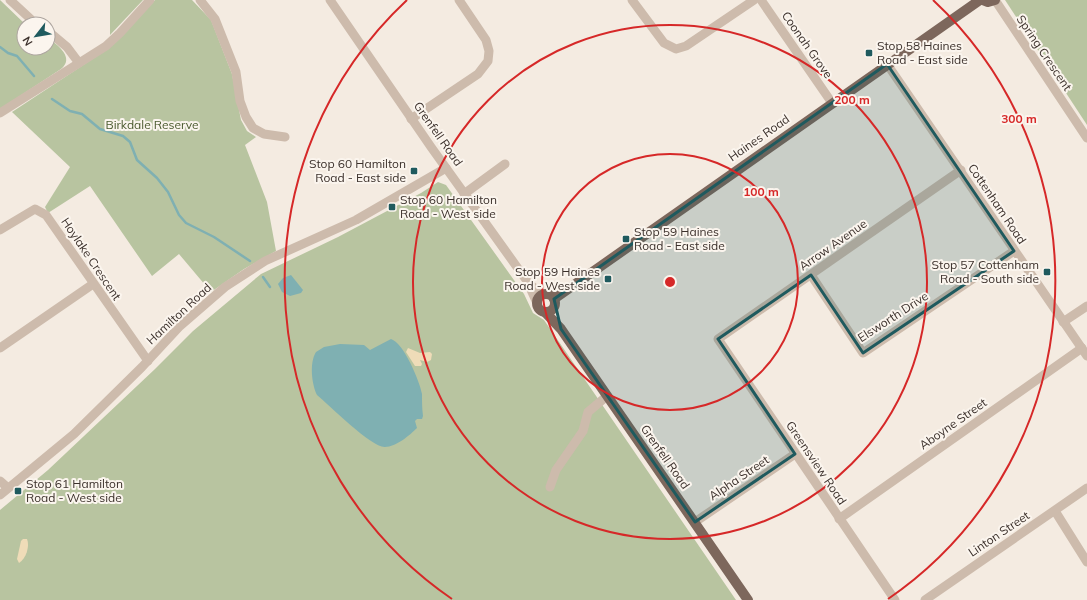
<svg xmlns="http://www.w3.org/2000/svg" width="1087" height="600" font-family="Mulish,sans-serif">
  <style>
    .green { fill: #b8c4a0 }
    .sand { fill: #efdcb8 }
    .water { fill: #7fb0b2 }
    .lines { fill: none; stroke-linecap: round; stroke-linejoin: round }
    .stream { stroke: #7fb0b2; stroke-width: 2.5 }
    .minor { stroke: #cdbbac; stroke-width: 9 }
    .major { stroke: #7d675c; stroke-width: 10 }
    .marked { fill: #1f5a5e; fill-opacity: 0.2; stroke: #1f5a5e; stroke-width: 3; stroke-linejoin: round }
    .ring { fill: none; stroke: #d62828; stroke-width: 2 }
    .poi-dot { fill: #1f5a5e; stroke: #fbf5ee; stroke-width: 1.5 }
    .labels { text-anchor: middle; stroke-width: 4; stroke-linejoin: round; paint-order: stroke }
    .street-label { font-size: 12px; fill: #3b302b; stroke: #fbf5ee }
    .poi-label { font-size: 12px; fill: #3b302b; stroke: #fbf5ee; text-anchor: start }
    .park-label { font-size: 12px; fill: #4a5a2e; stroke: #fbf5ee }
    .centre { fill: #d62828; stroke: #fbf5ee; stroke-width: 2 }
    .ring-label { font-size: 12px; text-anchor: middle; font-weight: bold; fill: #d62828; stroke: #fbf5ee; stroke-width: 4; stroke-linejoin: round; paint-order: stroke }
  </style>
  <rect width="100%" height="100%" fill="#f4ebe1"/>
  <g class="green">
    <path d="M0,0L25,24L24,48H48V38C58,45 75,58 61,69L0,109Z"/>
    <path d="M110,0H143L110,35Z"/>
    <path d="M155,0H192L211,20L232,74L241,120L247,131L256,137L245,145L267,202L276,251L244,269L211,292L179,254L152,276L90,186L48,213L45,207L70,167L12,112L109,48Z"/>
    <path d="M1005,0H1087V125Z"/>
    <path d="M438,182L446,185L524,294L533,313L544,320L736,600H0V510L48,470L155,369L193,331L261,274L338,237L421,193Z"/>
  </g>
  <g class="sand">
    <path d="M408,348L420,353L430,352L432,354L431,360L427,362L420,360L422,364L421,366H415L406,352Z"/>
    <path d="M23,539H27C30,546 26,559 19,563L17,559L21,541Z"/>
  </g>
  <g class="water">
    <path d="M291,275L303,290L301,293L290,296L282,292L278,284L283,278Z"/>
    <path d="M391,339C404,343 420,382 422,394C422,401 422,409 423,416L422,419H417L415,421L417,428C410,435 396,447 385,447C372,448 329,405 317,395C312,385 309,363 316,352L324,347L340,344L364,345L370,350Z"/>
  </g>
  <g class="lines">
    <g class="stream">
      <path d="M0,47L8,53L17,56L34,76"/>
      <path d="M52,99L70,111L82,114L100,129L123,136L130,142L137,160L157,178L168,192L179,215L186,223L214,237L250,261"/>
      <path d="M263,277L270,287"/>
    </g>
    <g class="minor">
      <path d="M10,0L36,24"/>
      <path d="M200,0L215,19L236,72L240,101L246,117L253,128L264,134L285,137"/>
      <path d="M330,0L431,147L527,281L536,301"/>
      <path d="M632,0L664,43L676,49L686,46L754,0"/>
      <path d="M761,0L832,103"/>
      <path d="M995,0L1087,138"/>
      <path d="M48,31L67,47L79,63"/>
      <path d="M887,64L1087,356"/>
      <path d="M0,113L106,46L120,33L150,0"/>
      <path d="M411,119L478,74L488,61L489,51L486,40L459,0"/>
      <path d="M464,194L505,164"/>
      <path d="M0,230L35,209L46,215L148,361"/>
      <path d="M811,275L863,353L1014,251"/>
      <path d="M530,284L542,295"/>
      <path d="M1063,322L1087,306"/>
      <path d="M0,348L93,284"/>
      <path d="M0,481L8,488"/>
      <path d="M550,487L556,470L583,431L588,412L607,396"/>
      <path d="M0,495L74,434L142,367L180,326L225,287L265,261L356,220L446,168"/>
      <path d="M1055,511L1087,562"/>
      <path d="M839,519L1082,348"/>
      <path d="M695,522L795,454"/>
      <path d="M895,600L718,339L961,170"/>
      <path d="M925,600L1087,488"/>
    </g>
    <g class="major">
      <path d="M983,0L988,2L995,0"/>
      <circle cx="546" cy="303" r="9"/>
      <path d="M554,299L980,0"/>
      <path d="M546,313L561,329L748,600"/>
    </g>
  </g>
  <path class="marked" d="M887,64L1014,251L863,353L811,275L718,339L795,454L695,522L561,329L554,299Z"/>
  <g class="ring">
    <circle cx="670" cy="282" r="128"/>
    <circle cx="670" cy="282" r="257"/>
    <path d="M452 599A385 385 0 0 1 407 0M933 0A385 385 0 0 1 888 599"/>
  </g>
  <g class="poi-dot">
    <rect x="865" y="49" width="8" height="8" rx="2"/>
    <rect x="410" y="167" width="8" height="8" rx="2"/>
    <rect x="388" y="203" width="8" height="8" rx="2"/>
    <rect x="622" y="235" width="8" height="8" rx="2"/>
    <rect x="1043" y="268" width="8" height="8" rx="2"/>
    <rect x="604" y="275" width="8" height="8" rx="2"/>
    <rect x="14" y="487" width="8" height="8" rx="2"/>
  </g>
  <g class="labels">
    <g class="street-label">
      <text transform="translate(807 45) rotate(55)" y="4">Coonah Grove</text>
      <text transform="translate(1044 53) rotate(56)" y="4">Spring Crescent</text>
      <text transform="translate(438 134) rotate(55)" y="4">Grenfell Road</text>
      <text transform="translate(759 138) rotate(-35)" y="4">Haines Road</text>
      <text transform="translate(997 204) rotate(56)" y="4">Cottenham Road</text>
      <text transform="translate(833 245) rotate(-35)" y="4">Arrow Avenue</text>
      <text transform="translate(91 259) rotate(56)" y="4">Hoylake Crescent</text>
      <text transform="translate(179 314) rotate(-43)" y="4">Hamilton Road</text>
      <text transform="translate(893 317) rotate(-33)" y="4">Elsworth Drive</text>
      <text transform="translate(953 424) rotate(-35)" y="4">Aboyne Street</text>
      <text transform="translate(665 457) rotate(55)" y="4">Grenfell Road</text>
      <text transform="translate(816 463) rotate(56)" y="4">Greensview Road</text>
      <text transform="translate(739 478) rotate(-34)" y="4">Alpha Street</text>
      <text transform="translate(999 534) rotate(-34)" y="4">Linton Street</text>
    </g>
    <g class="poi-label">
      <text x="877" y="50">Stop 58 Haines<tspan x="877" dy="14">Road - East side</tspan></text>
      <text x="406" y="168" text-anchor="end">Stop 60 Hamilton<tspan x="406" dy="14">Road - East side</tspan></text>
      <text x="400" y="204">Stop 60 Hamilton<tspan x="400" dy="14">Road - West side</tspan></text>
      <text x="634" y="236">Stop 59 Haines<tspan x="634" dy="14">Road - East side</tspan></text>
      <text x="1039" y="269" text-anchor="end">Stop 57 Cottenham<tspan x="1039" dy="14">Road - South side</tspan></text>
      <text x="600" y="276" text-anchor="end">Stop 59 Haines<tspan x="600" dy="14">Road - West side</tspan></text>
      <text x="26" y="488">Stop 61 Hamilton<tspan x="26" dy="14">Road - West side</tspan></text>
    </g>
    <g class="park-label">
      <text x="152" y="129">Birkdale Reserve</text>
    </g>
  </g>
  <circle cx="670" cy="282" r="6" class="centre"/>
  <g class="ring-label">
    <text x="852" y="104">200 m</text>
    <text x="1019" y="123">300 m</text>
    <text x="761" y="196">100 m</text>
  </g>
  <g transform="translate(36 36) rotate(239)"><circle r="19" fill="#fbf5ee" stroke="#aea6a0"/>
  <path d="M0-3L7 15L0 10L-7 15Z" fill="#1f5a5e"/>
  <text y="-6" font-size="11" font-weight="bold" text-anchor="middle" fill="#3b302b">N</text>
  </g>
</svg>
